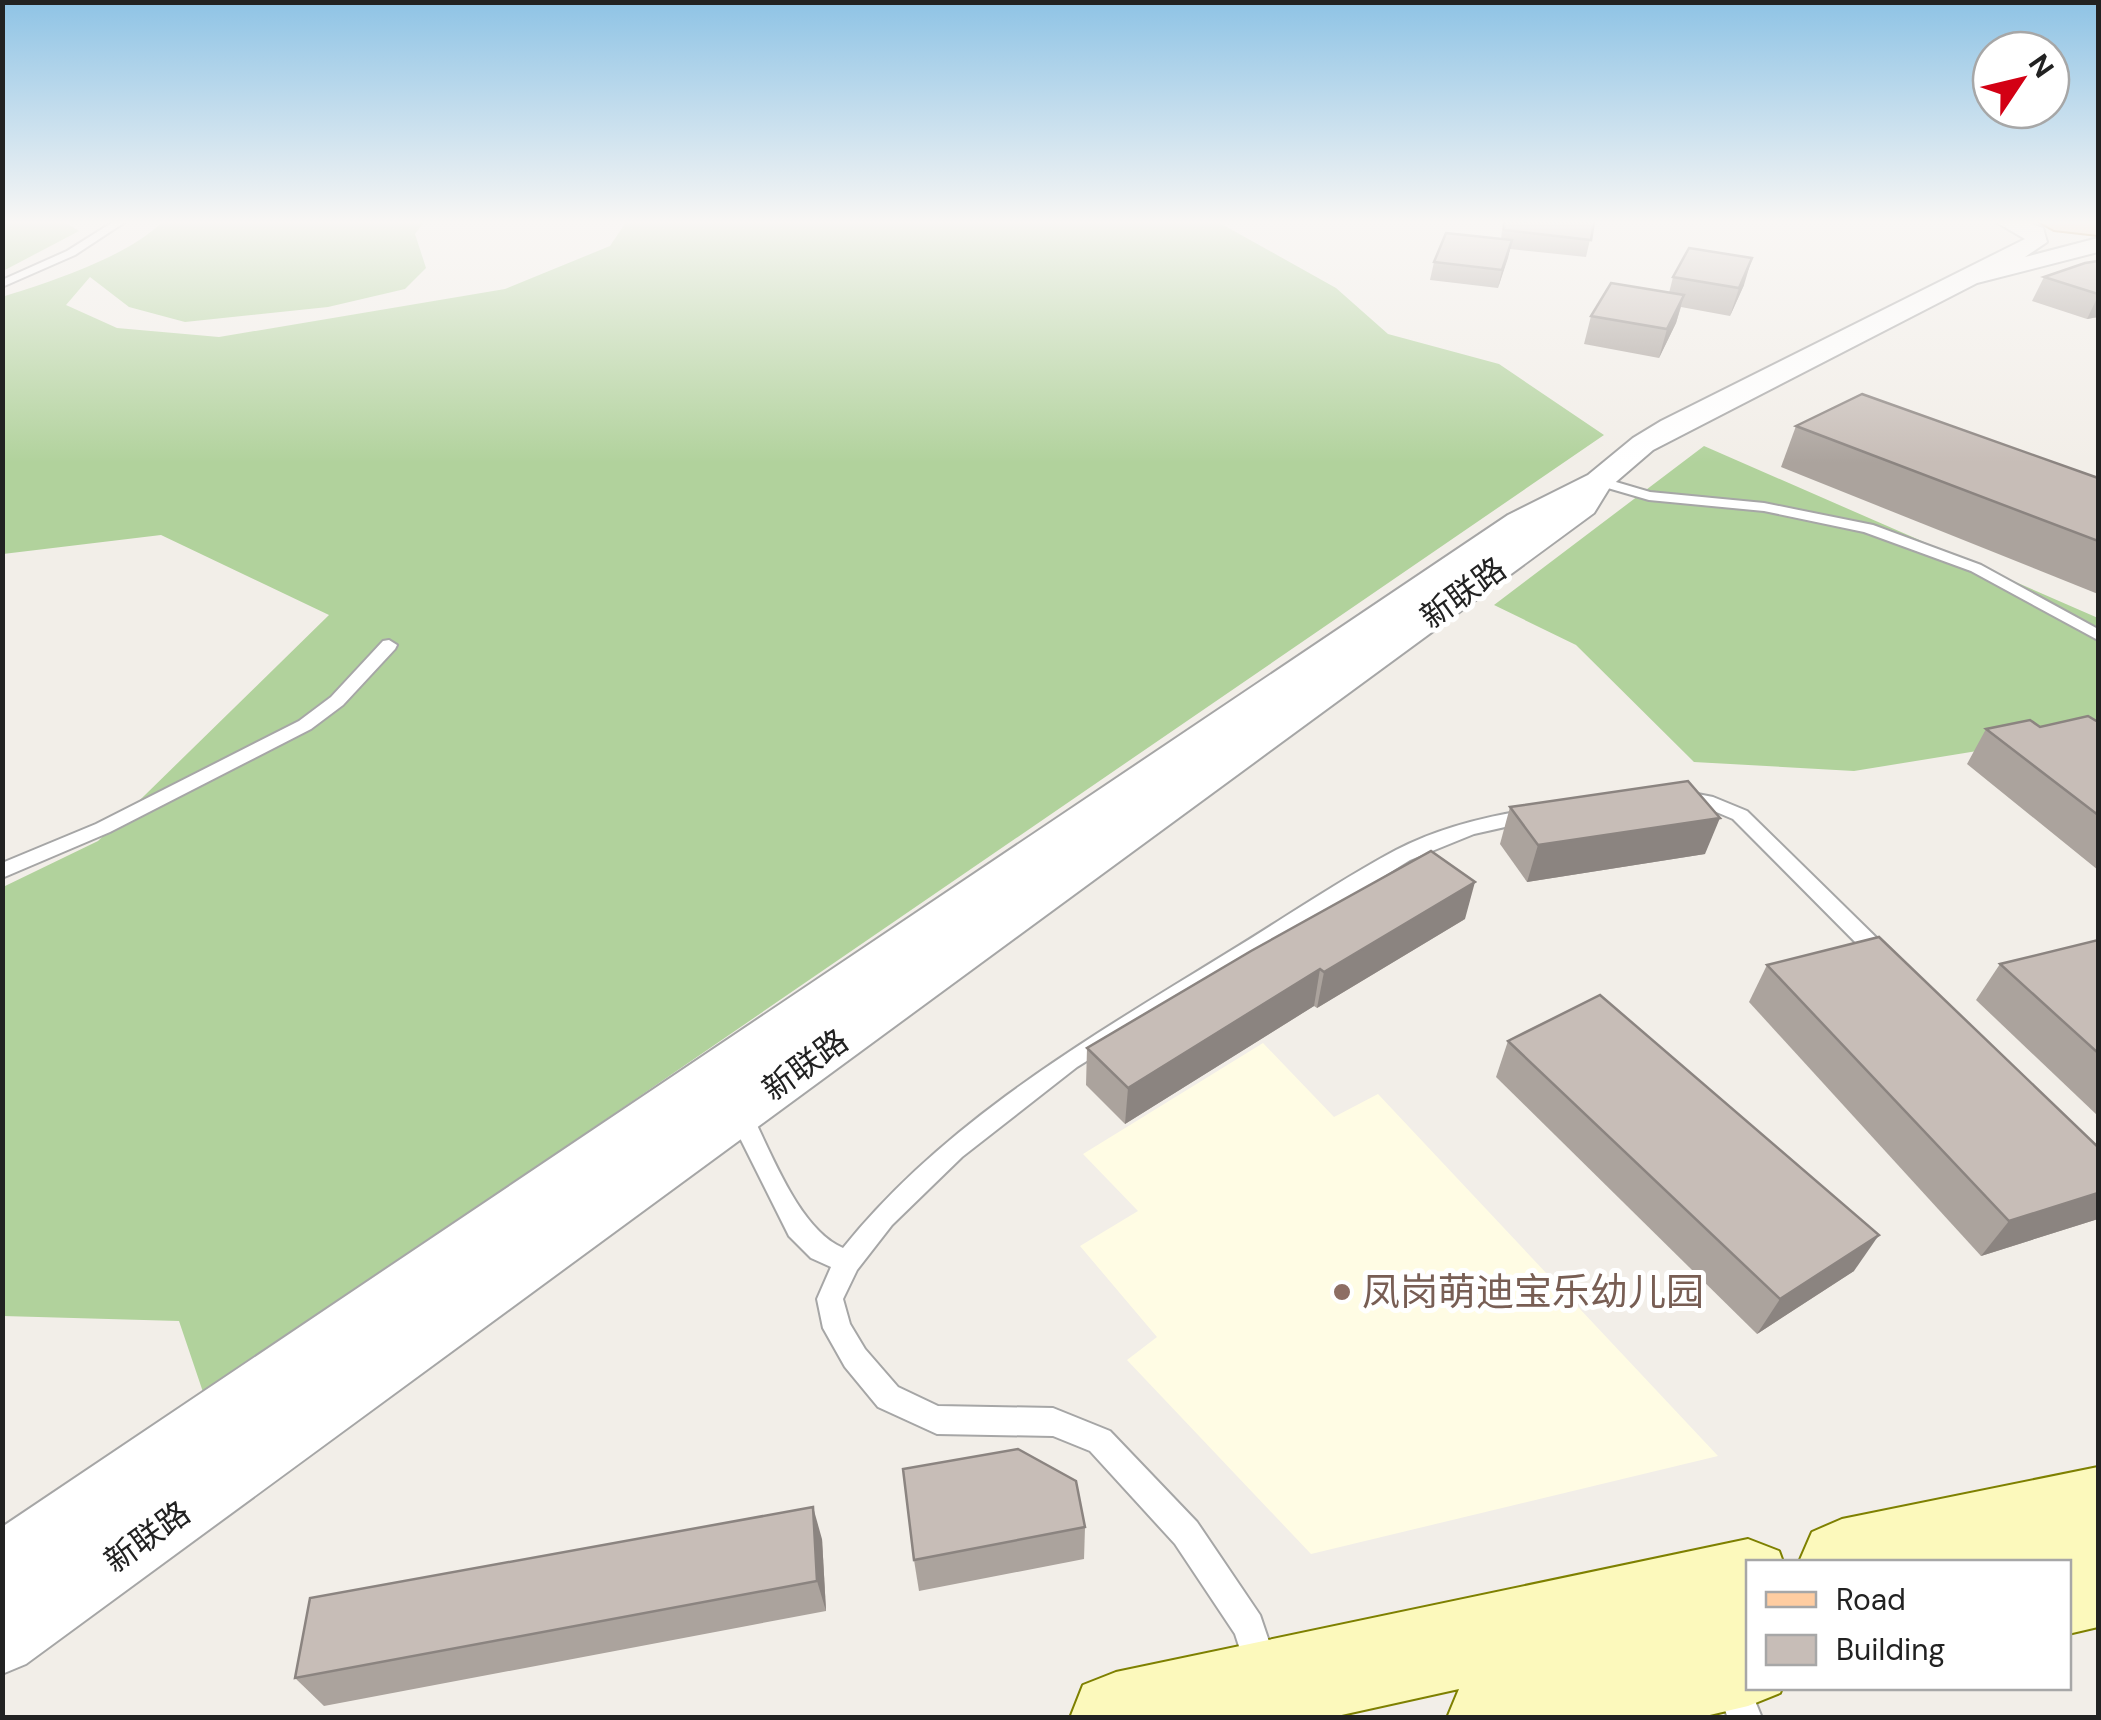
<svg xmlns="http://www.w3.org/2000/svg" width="2101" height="1720" font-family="'DM Sans','Noto Sans SC',sans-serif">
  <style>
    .education { fill: #fffce4 }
    .forest { fill: #b1d29c }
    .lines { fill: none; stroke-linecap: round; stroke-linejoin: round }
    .lane-casing { stroke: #a6a6a6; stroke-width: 4 }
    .street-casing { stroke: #a6a6a6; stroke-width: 4 }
    .secondary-casing { stroke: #7e8001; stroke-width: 4 }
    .primary-casing { stroke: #9f5b00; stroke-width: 4 }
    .lane { fill: #fff; fill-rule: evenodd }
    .street { fill: #fff; fill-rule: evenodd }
    .secondary { fill: #fcf9bc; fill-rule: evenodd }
    .primary { fill: #ffcda1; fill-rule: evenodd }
    .wall { fill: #aba39d }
    .shaded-wall { fill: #8b8480 }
    .building { fill: #c7bdb7; stroke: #8b8480; stroke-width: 2.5 }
    .education-dot { fill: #8d6e63; stroke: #fff; stroke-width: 4 }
    .labels { text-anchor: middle; stroke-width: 10; stroke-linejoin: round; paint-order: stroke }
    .street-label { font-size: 32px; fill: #222; stroke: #fff }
    .near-education-label { font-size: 38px; fill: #785e54; stroke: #fff; text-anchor: start }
  </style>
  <rect width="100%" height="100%" fill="#f2eee8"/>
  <path class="education" d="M1263,1043L1334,1117L1378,1094L1718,1456L1311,1554L1127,1360L1157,1337L1080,1246L1138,1211L1083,1154Z"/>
  <g class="forest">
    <path d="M3,222H64L79,231L3,271Z"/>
    <path d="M162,222H424L415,234L426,268L405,289L328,307L185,322L129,307L90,277L66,305L117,328L219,337L505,289L610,246L626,222H1218L1336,288L1388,334L1499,364L1604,435L204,1395L179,1321L3,1316V887L98,841L329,615L161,535L3,554L2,297C50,282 127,257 162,222Z"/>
    <path d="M1704,446L2098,618V723L2051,739L1854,771L1694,762L1576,645L1494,605Z"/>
  </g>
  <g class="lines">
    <g class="lane-casing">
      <g id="lane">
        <path d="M113,222H125L75,255L2,287V280L67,251Z"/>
        <path d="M1599,477L1650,492L1764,503L1873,525L1981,565L2098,629V640L1971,571L1864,532L1764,511L1649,500L1594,484V478Z"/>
        <path d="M389,640L397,645L395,649L343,705L311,729L110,832L2,878V863L96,824L299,721L331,697L383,641Z"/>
        <path d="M1682,791L1713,797L1747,811L1893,954L1896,959L1893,964H1877L1733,819L1702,806L1675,801L1672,797L1675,793Z"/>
        <path d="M1534,809L1541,811L1544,815L1541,819L1474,834L1410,860L1077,1067L962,1157L892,1225L857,1270L843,1299L850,1324L865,1349L898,1387L938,1406L1053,1408L1110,1431L1197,1522L1260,1615L1278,1668L1274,1680L1262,1684L1250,1680L1235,1634L1175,1544L1090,1451L1053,1436L937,1434L878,1407L845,1367L823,1328L817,1299L831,1267L811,1258L789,1236L727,1112L731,1105L739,1102L747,1105C770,1148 797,1228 843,1248C946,1120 1089,1038 1227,953C1283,919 1338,881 1396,850C1438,828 1487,816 1534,809Z"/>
        <path d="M1731,1667L1743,1671L1762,1718H1728L1715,1683L1719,1671Z"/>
      </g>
    </g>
    <g class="street-casing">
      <path id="street" d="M1996,222H2026L2043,228L2047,242L2025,257L2098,238V252L1977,283L1653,450L1610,487L1594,513L26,1664L2,1674V1527L1508,515L1588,475L1633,438L1661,421L2025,239Z"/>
    </g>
    <g class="secondary-casing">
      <g id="secondary">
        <path d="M2098,1467V1627L2068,1634V1562H1799L1812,1532L1842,1519Z"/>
        <path d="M1748,1539L1779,1551L1783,1562H1748V1688H1782L1780,1693L1748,1706L1697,1718H1447L1459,1689L1328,1718H1070L1083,1685L1116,1672Z"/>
      </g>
    </g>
    <g class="primary-casing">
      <path id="primary" d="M2040,222H2098V235L2054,230Z"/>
    </g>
    <use href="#lane" class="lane"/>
    <use href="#street" class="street"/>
    <use href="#secondary" class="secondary"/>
    <use href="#primary" class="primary"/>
  </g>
  <g class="wall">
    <path d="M1503,222H1594L1586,257L1510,249L1498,288L1430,280L1434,262L1501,239Z"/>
    <path d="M2098,261V317L2087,319L2032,301L2044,277Z"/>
    <path d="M1673,277L1744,285L1730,316L1681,307L1676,323L1659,358L1584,344L1591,316L1669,293Z"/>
    <path d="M1796,426L2098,478V594L1781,467Z"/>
    <path d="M2098,722V870L1967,764L1986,729L2040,727Z"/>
    <path d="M1510,807L1705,854L1527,882L1500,844Z"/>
    <path d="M1465,919L1317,1008L1314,1006L1125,1124L1086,1085L1087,1048Z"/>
    <path d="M2098,940V1116L1976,1000L2000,964Z"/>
    <path d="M1767,965L2098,1147V1219L1981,1256L1749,1002Z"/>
    <path d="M1508,1041L1854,1271L1757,1334L1496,1077Z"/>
    <path d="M1085,1527L1084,1559L919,1591L914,1560Z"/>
    <path d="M822,1539L826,1611L324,1706L295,1678Z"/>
  </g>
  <g class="shaded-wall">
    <path d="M1512,240L1508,258L1498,288L1502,270Z"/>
    <path d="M1752,258L1744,285L1730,316L1739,288Z"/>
    <path d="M1684,295L1676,323L1659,358L1667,329Z"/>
    <path d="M2098,296V317L2087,319Z"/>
    <path d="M1720,818L1705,854L1527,882L1538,845Z"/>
    <path d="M1475,882L1465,919L1317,1008L1324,972Z"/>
    <path d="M1320,969L1314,1006L1125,1124L1128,1088Z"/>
    <path d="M2098,1193V1219L1981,1256L2009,1221Z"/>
    <path d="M1879,1235L1854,1271L1757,1334L1780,1299Z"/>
    <path d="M813,1507L822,1539L826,1611L817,1581Z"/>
  </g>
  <g class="building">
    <path d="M1504,222H1594L1591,240L1504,230Z"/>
    <path d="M1446,233L1512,240L1502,270L1434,262Z"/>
    <path d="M1689,248L1752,258L1739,288L1673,277Z"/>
    <path d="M2098,261V294L2044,277L2085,263Z"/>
    <path d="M1611,283L1684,295L1667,329L1591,316Z"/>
    <path d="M1862,394L2098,478V541L1796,426Z"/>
    <path d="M2088,716L2098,722V815L1986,729L2030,720L2040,727Z"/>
    <path d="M1688,781L1720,818L1538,845L1510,807Z"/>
    <path d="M1431,851L1475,882L1324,972L1320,969L1128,1088L1087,1048L1251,951Z"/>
    <path d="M1879,937L2098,1147V1193L2009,1221L1767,965Z"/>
    <path d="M2098,940V1053L2000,964Z"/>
    <path d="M1600,995L1879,1235L1780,1299L1508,1041Z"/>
    <path d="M1018,1449L1076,1481L1085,1527L914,1560L903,1469Z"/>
    <path d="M813,1507L817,1581L295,1678L310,1598Z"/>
  </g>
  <linearGradient id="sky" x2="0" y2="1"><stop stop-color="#8ec3e5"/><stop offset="0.48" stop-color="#f9f7f5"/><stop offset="1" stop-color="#f9f7f5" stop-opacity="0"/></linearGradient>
  <rect width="2101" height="463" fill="url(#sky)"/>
  <circle class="education-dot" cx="1342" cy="1292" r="10"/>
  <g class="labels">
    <g class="street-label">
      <text transform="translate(1463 593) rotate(-36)" y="11">新联路</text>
      <text transform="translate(805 1065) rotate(-36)" y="11">新联路</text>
      <text transform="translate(147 1537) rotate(-36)" y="11">新联路</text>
    </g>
    <g class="near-education-label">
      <text x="1362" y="1305">凤岗萌迪宝乐幼儿园</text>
    </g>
  </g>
  <rect width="2101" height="1720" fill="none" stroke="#222222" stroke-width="10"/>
  <rect x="1746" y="1560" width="325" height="130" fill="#ffffff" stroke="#a7a7a7" stroke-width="2.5"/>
  <rect x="1766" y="1592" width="50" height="15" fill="#ffcda1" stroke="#a7a7a7" stroke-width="2.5"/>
  <text x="1836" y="1610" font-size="30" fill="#222222">Road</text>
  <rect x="1766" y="1635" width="50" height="30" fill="#c7bdb7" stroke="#a7a7a7" stroke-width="2.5"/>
  <text x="1836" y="1660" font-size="30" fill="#222222">Building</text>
  <g transform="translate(2021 80) rotate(55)"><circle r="48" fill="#ffffff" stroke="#a7a7a7" stroke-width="2.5"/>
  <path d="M0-8L18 38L0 25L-18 38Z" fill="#d30014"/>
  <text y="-15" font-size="28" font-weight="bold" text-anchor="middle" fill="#222222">N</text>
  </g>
</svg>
